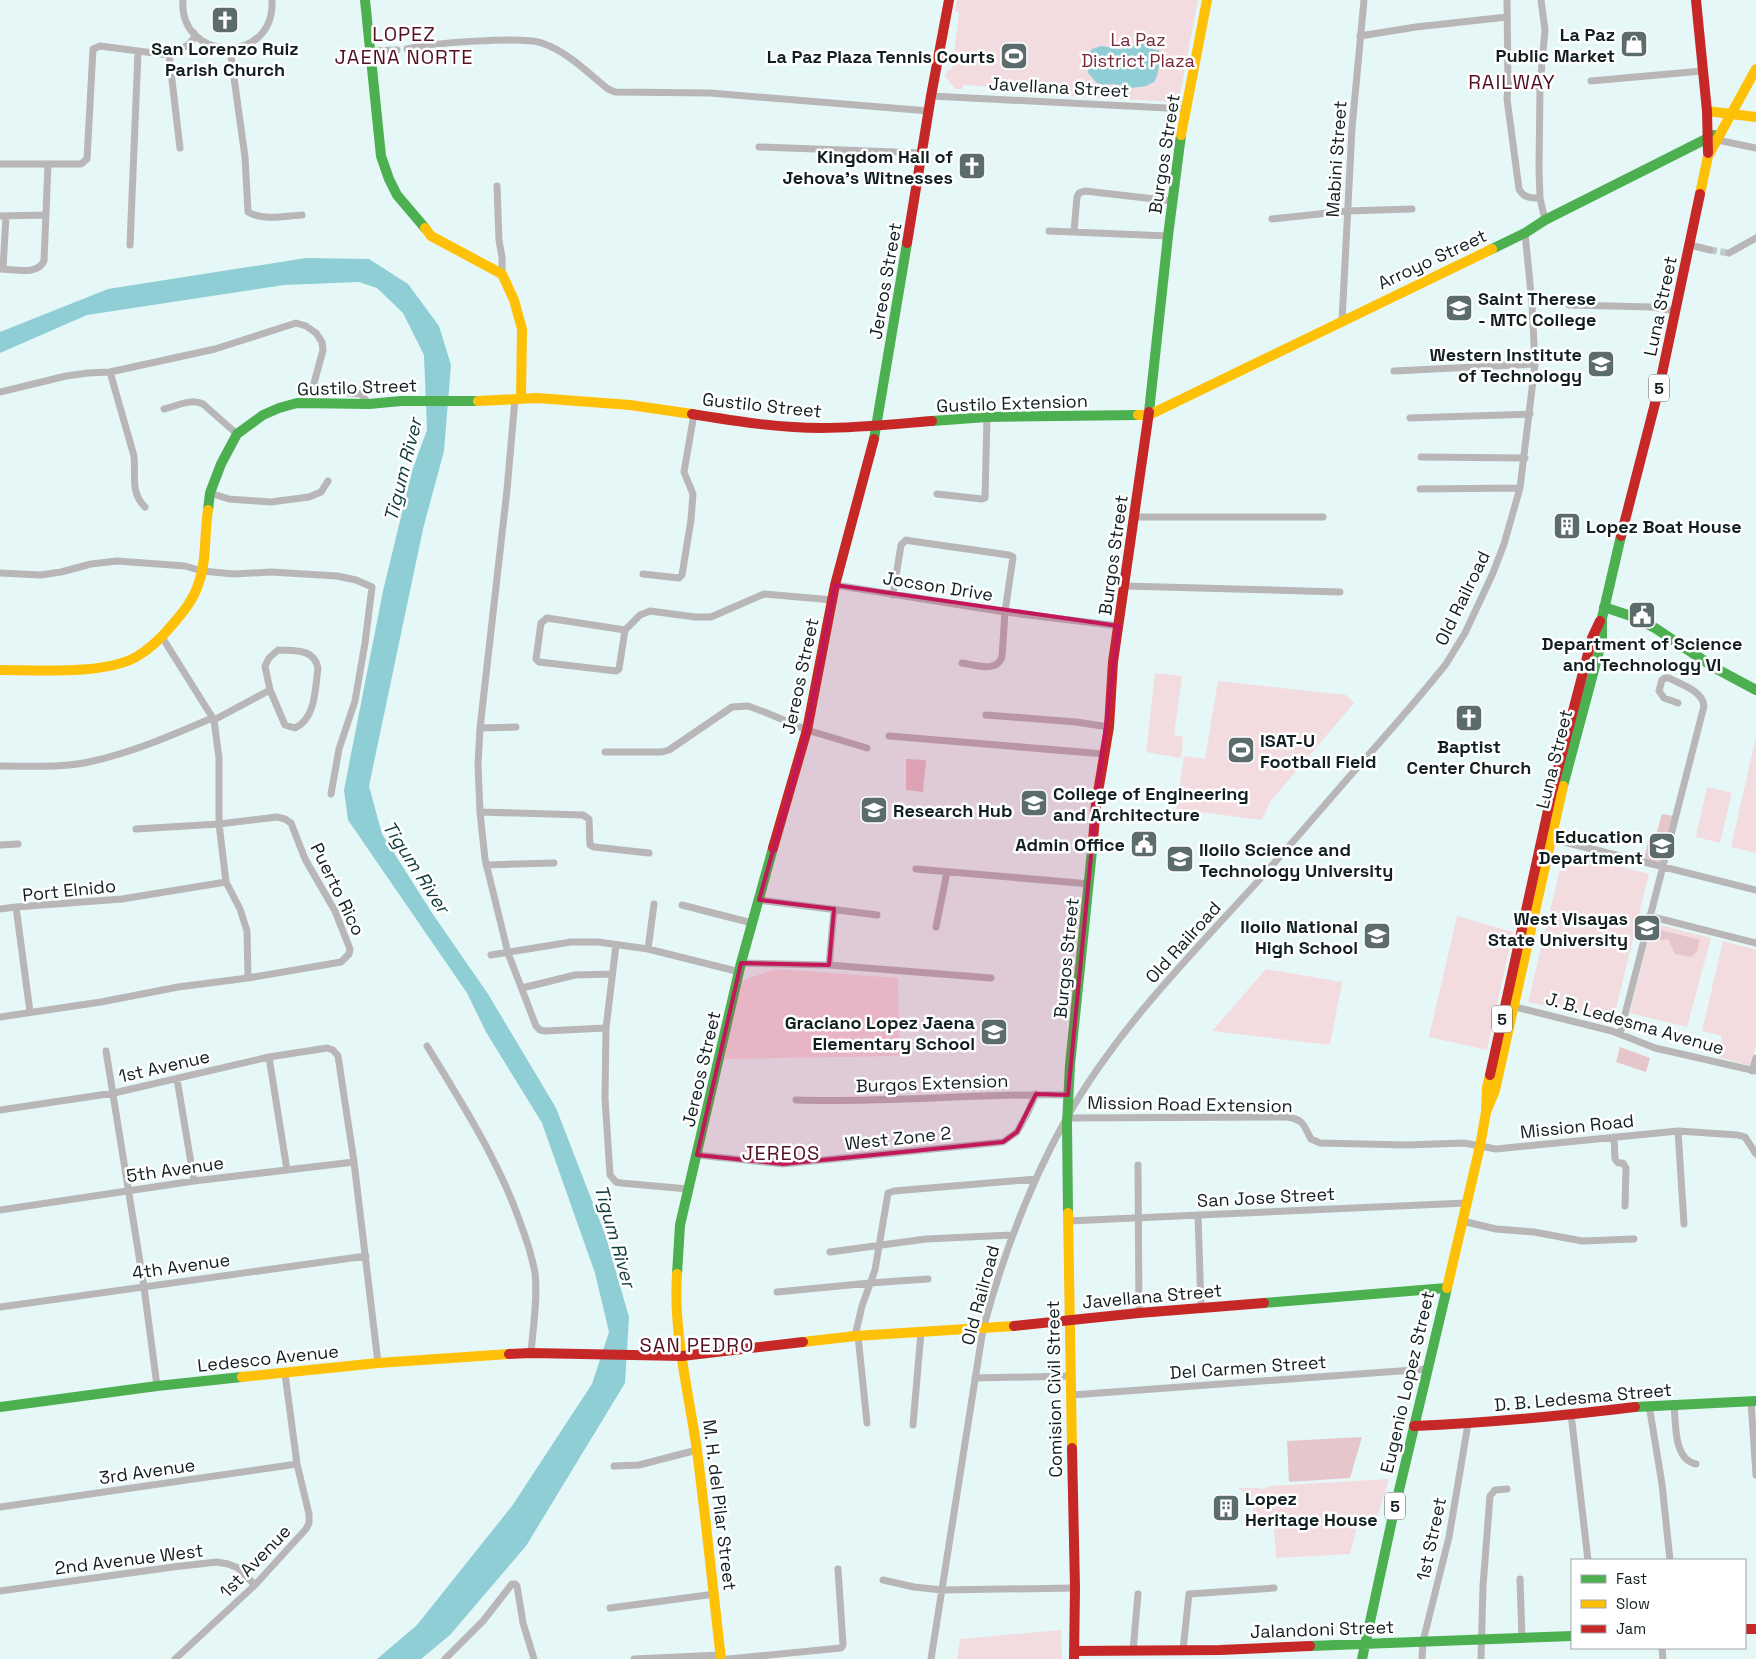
<svg xmlns="http://www.w3.org/2000/svg" width="1756" height="1659" viewBox="0 0 1756 1659" font-family="'Space Grotesk',sans-serif">
<style>
.green{fill:#f2dce0}
.forest{fill:#e4c6cb}
.water{fill:#8eced4}
.lines{fill:none;stroke-linecap:round;stroke-linejoin:round}
.street-tunnel{stroke:#bccccd;stroke-width:7;stroke-dasharray:7 3.5;stroke-linecap:butt}
.street{stroke:#b8b6b7;stroke-width:7}
.fast{stroke:#4caf50;stroke-width:10}
.slow{stroke:#ffc107;stroke-width:10}
.jam{stroke:#c62828;stroke-width:10}
.marked{fill:#c2185b;fill-opacity:0.2;stroke:#c2185b;stroke-width:4;stroke-linejoin:round}
.labels{text-anchor:middle;dominant-baseline:central;stroke-width:5;stroke-linejoin:round;paint-order:stroke}
.shield{fill:#fff;stroke:#596263;stroke-width:1}
.shield-label{font-size:16px;font-weight:bold;fill:#121f20}
.poi-label{font-size:18px;font-weight:bold;fill:#121f20;stroke:#fff;text-anchor:end}
.park-label{font-size:18px;fill:#772738;stroke:#fff}
.street-label{font-size:18px;fill:#121f20;stroke:#fff}
.water-label{font-size:19px;font-style:italic;fill:#123b3e;stroke:#fff}
.quarter-label{font-size:20px;letter-spacing:1px;fill:#540f21;stroke:#fff}
</style>
<rect width="100%" height="100%" fill="#e6f7f8"/>
<!-- green -->
<path class="green" d="M957,0H1198L1180,95L1173,102L1070,96L1068,92L964,85L961,89H955L945,76L947,71L952,69L959,14L955,11Z
M1155,673L1182,676L1174,735L1183,737L1181,758L1146,752Z
M1218,681L1346,695L1354,703L1270,802L1262,820L1176,809L1184,756L1205,759Z
M1756,737V853L1731,847Z
M1707,787L1732,793L1720,843L1696,837Z
M1564,852L1649,874L1613,1021L1528,1002Z
M1457,916L1513,932L1487,1050L1429,1037Z
M1652,923L1711,938L1687,1027L1630,1013Z
M1723,941L1756,950V1046L1750,1066L1718,1057L1722,1036L1702,1031Z
M775,969L898,978L899,1056L722,1059L736,983Z
M1266,969L1342,982L1330,1045L1212,1031Z
M1389,1479L1376,1521L1265,1525C1251,1517 1250,1503 1258,1491L1253,1496L1252,1502L1249,1497L1238,1488H1261L1260,1490L1270,1486Z
M1358,1523L1350,1554L1276,1558L1274,1527Z
M1061,1630L1062,1659H957L960,1639Z"/>
<!-- forest -->
<path class="forest" d="M906,759L926,760L923,792L906,790Z
M1662,814L1673,816L1662,864L1644,859L1650,834L1656,835Z
M1653,928L1700,940L1697,951L1691,957L1675,954L1668,939L1662,940L1652,938Z
M1620,1047L1650,1058L1646,1072L1616,1062Z
M1362,1437L1350,1478L1289,1482L1287,1441Z"/>
<!-- water -->
<path class="water" d="M1144,43L1153,49L1159,50V66L1157,76L1154,82L1146,86L1131,88L1113,84L1104,85L1097,83L1088,73L1089,53L1092,49L1101,46L1121,49Z
M306,258L369,259L408,284L439,326L451,365L444,451L423,529L369,786L382,834L432,913L488,994L556,1108L606,1237L629,1317L625,1383L526,1546L450,1635L421,1659H377L417,1625L512,1506L592,1384L609,1332L595,1273L542,1123L486,1032L467,993L348,820L344,790L383,591L412,471L427,430L424,355L403,313L377,288L359,282L284,285L87,315L0,353V332L108,289Z"/>
<g class="lines">
<!-- street-tunnel -->
<path class="street-tunnel" d="M1710,250L1729,253"/>
<!-- street -->
<path class="street" d="M183,0C178,61 275,67 272,0
M1507,0L1508,85L1507,99L1519,189C1524,198 1530,198 1540,198
M1541,0L1545,30L1540,86L1539,169L1540,198L1545,220
M1360,36L1416,27L1507,17
M230,49L245,157L248,212C263,221 285,216 302,215
M407,49C429,43 522,36 542,43C568,52 588,73 608,89L615,92L710,93L929,111
M369,51L397,50
M169,55L180,148
M1591,81L1702,71
M1508,85L1540,86
M931,96L1186,109
M1717,140L1756,148
M759,147L922,153
M0,164H81L87,159L93,49L100,46L169,55L188,45L194,38V33
M497,186L499,240L502,257V274
M0,216L45,215
M1272,219L1347,211L1412,209
M1049,231L1168,236
M1074,231L1077,197L1079,193L1085,191L1172,201
M130,245L138,52
M1690,245L1710,250
M1729,253L1756,238
M0,269C14,269 37,276 44,261L48,164
M3,269L6,216
M1569,305L1652,307L1676,311
M1342,321L1352,128L1364,0
M1394,371L1535,364
M110,372L134,456C136,476 130,492 145,507
M0,392L66,376L88,373L110,372L215,349L296,323L306,326L316,333L322,342L323,350L314,383L317,390L361,394L369,404
M515,399L507,490L480,728L478,765L480,812L485,859L508,953L536,1026L540,1030L545,1031L606,1028
M164,409C177,406 191,398 203,404L237,434
M1410,418L1530,414
M1421,457L1525,458
M1420,489L1520,488
M210,493L229,499L271,502L309,497L321,492L328,481
M937,494L982,499L985,498L987,417
M1135,517H1323
M0,573L41,575L61,572L91,564L117,561L185,566L202,571L234,574L271,572L337,576L356,580L372,587L365,643L355,701L339,749L331,794
M643,574L679,578L682,575L691,520L693,494L684,472L694,414
M835,585L1005,612L1002,657C996,673 976,665 962,663
M1125,586L1340,592
M893,595L901,545L906,540L911,541L1009,555L1013,557L1005,612L1119,626
M625,630L547,618L541,623L536,659L539,662L616,671L619,669L625,630L640,615L650,611L695,617H711L764,594L833,600
M162,637L214,720L219,758V824L226,882L240,909L247,931L248,978
M986,715L1076,722L1109,727
M214,720L270,690L265,666L269,658L278,650C295,651 314,648 318,668C315,689 316,718 295,728L285,725L270,690
M480,728L516,727
M889,736L1104,754
M605,752H662L669,750L732,707L748,706L767,713L807,730L867,748
M0,766C29,766 60,768 89,762C131,753 173,735 212,718
M480,812L583,815L589,819L590,845L594,847L649,853
M1548,838L1756,890
M0,845L18,844
M486,865L554,863
M916,869L1090,884
M759,900L877,915
M682,905L752,923
M0,909L16,907
M1649,916L1756,943
M936,927L947,872
M616,945L606,1028L605,1098L610,1175L616,1182L621,1183L688,1189
M648,949L654,904
M491,955L571,942H598L648,949L740,972
M741,963L829,965L991,978
M829,965L834,909
M522,988L575,975L612,974
M1511,1006L1612,1031L1655,1048L1756,1071
M30,1012L16,907L122,899L226,882
M0,1017L101,1002L178,987L248,978L341,962L349,954L350,949L335,911L305,859L291,823L285,819L277,817L219,824L136,829
M1620,1034L1704,706C1703,691 1680,684 1669,678H1665L1662,680L1659,691L1664,698L1678,703
M427,1046C461,1102 498,1159 520,1222C526,1238 532,1256 535,1273C538,1299 533,1327 531,1353
M106,1051L144,1287L157,1386
M269,1057L287,1170
M1752,1071L1756,1058
M177,1079L194,1181
M796,1100C887,1103 977,1093 1068,1095
M0,1110L114,1093L269,1057L327,1048L333,1050L338,1056L354,1162L378,1363
M1067,1118L1287,1117C1305,1120 1303,1125 1311,1139L1320,1143L1406,1145L1464,1143L1496,1149L1678,1131L1738,1135L1745,1137L1756,1154
M1678,1131L1684,1224
M1614,1137L1615,1159L1618,1163H1623L1626,1168L1625,1206
M697,1155L783,1164L1003,1142L1017,1132L1027,1114L1036,1094
M1138,1165L1139,1313
M0,1210L194,1181L354,1162
M1198,1215L1201,1308
M1068,1221L1466,1203
M1462,1221L1496,1229L1534,1232L1582,1241L1634,1239
M830,1252L926,1239L1012,1235
M777,1292L870,1283L928,1279
M0,1307L366,1256
M855,1336L862,1306L875,1270L888,1193L894,1191L1036,1179
M858,1336L867,1423
M975,1378L1070,1376
M1072,1395L1427,1369
M1751,1402L1756,1475
M1674,1404C1676,1422 1673,1460 1696,1464
M1649,1405L1662,1484L1670,1560
M1571,1414L1588,1560
M913,1425L921,1332
M614,1466L639,1465L697,1450
M0,1507L297,1464
M1520,1579L1522,1639
M883,1580L914,1587L942,1590L1075,1588
M0,1591L173,1567L217,1562L228,1564L238,1568L255,1585
M610,1608L715,1594
M1662,1648L1663,1659
M1183,1650L1189,1594L1274,1588
M1133,1651L1138,1594
M175,1659L255,1585L306,1529L309,1523V1514L297,1464L285,1374
M445,1659L483,1621L512,1584H515L517,1586L523,1623L534,1659
M634,1659L721,1655
M728,1659L841,1648L843,1645L838,1569
M931,1659L983,1329C1003,1255 1029,1185 1066,1119C1114,1034 1183,963 1249,891C1283,854 1316,815 1349,777C1382,740 1415,703 1446,664L1465,633L1493,573L1504,544L1520,488L1535,364L1532,304L1525,233
M1422,1659L1423,1641L1449,1537L1468,1424
M1481,1659L1483,1586L1490,1496L1495,1490L1507,1489"/>
<!-- fast -->
<path class="fast" d="M365,0L381,156L389,179L397,195L425,228
M1492,249L1525,233L1545,220L1714,135
M1149,412L1168,236L1181,135
M932,421L987,417L1138,415
M874,439L907,243
M208,510L210,493L221,464L237,434L263,415L279,408L297,403L369,404L401,401H478
M1604,607L1631,616L1655,628L1715,668L1756,690
M1563,786L1602,640V618L1621,536
M1068,1213L1067,1123L1070,1065L1093,841
M677,1274L680,1225L741,963L773,848
M1264,1303L1446,1288
M0,1407L157,1386L242,1377
M1635,1407L1756,1401
M1310,1646L1572,1636
M1362,1659L1392,1520L1447,1288"/>
<!-- slow -->
<path class="slow" d="M1707,111L1756,117
M1181,135L1207,0
M1700,194L1708,156L1756,69
M425,228L431,236L502,274L514,300L522,329L521,398
M478,401L537,398L630,405L692,414
M1138,415H1149L1492,249
M0,670C37,670 104,675 136,657C150,649 163,636 173,624C184,611 194,599 199,582C207,560 204,534 208,510
M1486,1112L1495,1090L1563,786
M1068,1213L1072,1448
M677,1274C673,1333 689,1393 697,1451C706,1520 713,1590 721,1659
M1447,1288L1480,1146L1486,1112L1487,1087L1490,1075
M803,1342L855,1336L1014,1326
M242,1377L378,1363L509,1354"/>
<!-- jam -->
<path class="jam" d="M1696,0L1707,111L1708,153
M907,243L931,96L949,0
M692,414C735,421 778,428 821,428C858,428 895,424 932,421
M1621,536L1659,388L1700,194
M1093,841L1096,804L1109,727L1113,662L1149,412
M773,848L807,730L835,585L874,439
M1490,1075L1552,792L1592,638L1600,621
M1014,1326L1139,1313L1264,1303
M509,1354L531,1353L682,1356L803,1342
M1414,1426C1488,1423 1561,1416 1635,1407
M1072,1448L1075,1588L1074,1659
M1745,1629H1756
M1074,1651L1220,1650L1310,1646"/>
</g>
<!-- marked area -->
<path class="marked" d="M835,585L1119,626L1096,804L1068,1095L1036,1094L1017,1132L1003,1142L783,1164L697,1155L741,963L829,965L834,909L759,900L807,730Z"/>
<!-- icons -->
<defs>
<g id="church-square" transform="scale(1.4375)"><rect x="-9" y="-9" width="18" height="18" rx="4" fill="#5c6b6c" stroke="#fff"/><path d="M-1.2-6h2.4v3.5h3.3v2.4h-3.3V6h-2.4V-.1h-3.3v-2.4h3.3Z" fill="#fff"/></g>
<g id="shop-square" transform="scale(1.4375)"><rect x="-9" y="-9" width="18" height="18" rx="4" fill="#5c6b6c" stroke="#fff"/><path d="M-5-2.5h2.3a2.7 3.5 0 0 1 5.4 0H5L5.5 6h-11ZM-1.5-2.5h3a1.5 2.3 0 0 0-3 0Z" fill="#fff"/></g>
<g id="stadium-square" transform="scale(1.4375)"><rect x="-9" y="-9" width="18" height="18" rx="4" fill="#5c6b6c" stroke="#fff"/><path d="M0-5a6.5 5 0 1 0 0 10a6.5 5 0 1 0 0-10ZM-3.5-1.8h7v3.6h-7Z" fill="#fff"/></g>
<g id="university-square" transform="scale(1.4375)"><rect x="-9" y="-9" width="18" height="18" rx="4" fill="#5c6b6c" stroke="#fff"/><path d="M0-5L7-2L0 1L-7-2ZM-4 1L0 2.5L4 1V4Q0 6-4 4Z" fill="#fff"/></g>
<g id="building-square" transform="scale(1.4375)"><rect x="-9" y="-9" width="18" height="18" rx="4" fill="#5c6b6c" stroke="#fff"/><path d="M-4-6H4V6H1V3H-1V6H-4ZM-2.5-4.3h1.7v1.8h-1.7ZM.8-4.3h1.7v1.8H.8ZM-2.5-1h1.7V.8h-1.7ZM.8-1h1.7V.8H.8Z" fill="#fff"/></g>
<g id="civic-square" transform="scale(1.4375)"><rect x="-9" y="-9" width="18" height="18" rx="4" fill="#5c6b6c" stroke="#fff"/><path d="M-.6-6.5H3V-4.5H.6V-3L4-1V1h2V6H-6V1h2V-1L-.6-3ZM-1.2 2.5V6h2.4V2.5Z" fill="#fff"/></g>
<g id="school-square" transform="scale(1.4375)"><rect x="-9" y="-9" width="18" height="18" rx="4" fill="#5c6b6c" stroke="#fff"/><path d="M0-5L7-2L0 1L-7-2ZM-4 1L0 2.5L4 1V4Q0 6-4 4Z" fill="#fff"/></g>
</defs>
<g fill-rule="evenodd">
<use href="#church-square" x="225" y="20"/>
<use href="#shop-square" x="1634" y="44"/>
<use href="#stadium-square" x="1014" y="56"/>
<use href="#church-square" x="972" y="166"/>
<use href="#university-square" x="1459" y="308"/>
<use href="#university-square" x="1601" y="364"/>
<use href="#building-square" x="1567" y="526"/>
<use href="#civic-square" x="1642" y="615"/>
<use href="#church-square" x="1469" y="718"/>
<use href="#stadium-square" x="1241" y="750"/>
<use href="#university-square" x="1034" y="803"/>
<use href="#university-square" x="874" y="810"/>
<use href="#civic-square" x="1144" y="844"/>
<use href="#university-square" x="1662" y="846"/>
<use href="#university-square" x="1180" y="859"/>
<use href="#university-square" x="1647" y="928"/>
<use href="#school-square" x="1377" y="936"/>
<use href="#school-square" x="994" y="1032"/>
<use href="#building-square" x="1226" y="1508"/>
</g>
<g class="labels">
<!-- shield labels -->
<g class="shield">
<rect x="1649" y="374.5" width="20" height="27" rx="4"/>
<rect x="1492" y="1005.5" width="20" height="27" rx="4"/>
<rect x="1385" y="1492.5" width="20" height="27" rx="4"/>
</g>
<g class="shield-label">
<text x="1659" y="388">5</text>
<text x="1502" y="1019">5</text>
<text x="1395" y="1506">5</text>
</g>
<!-- poi labels -->
<g class="poi-label">
<text x="1615" y="34">La Paz<tspan x="1615" dy="21">Public Market</tspan></text>
<text x="225" y="48" text-anchor="middle">San Lorenzo Ruiz<tspan x="225" dy="21">Parish Church</tspan></text>
<text x="995" y="56">La Paz Plaza Tennis Courts</text>
<text x="953" y="156">Kingdom Hall of<tspan x="953" dy="21">Jehova's Witnesses</tspan></text>
<text x="1478" y="298" text-anchor="start">Saint Therese<tspan x="1478" dy="21">- MTC College</tspan></text>
<text x="1582" y="354">Western Institute<tspan x="1582" dy="21">of Technology</tspan></text>
<text x="1586" y="526" text-anchor="start">Lopez Boat House</text>
<text x="1642" y="643" text-anchor="middle">Department of Science<tspan x="1642" dy="21">and Technology VI</tspan></text>
<text x="1260" y="740" text-anchor="start">ISAT-U<tspan x="1260" dy="21">Football Field</tspan></text>
<text x="1469" y="746" text-anchor="middle">Baptist<tspan x="1469" dy="21">Center Church</tspan></text>
<text x="1053" y="793" text-anchor="start">College of Engineering<tspan x="1053" dy="21">and Architecture</tspan></text>
<text x="893" y="810" text-anchor="start">Research Hub</text>
<text x="1643" y="836">Education<tspan x="1643" dy="21">Department</tspan></text>
<text x="1125" y="844">Admin Office</text>
<text x="1199" y="849" text-anchor="start">Iloilo Science and<tspan x="1199" dy="21">Technology University</tspan></text>
<text x="1628" y="918">West Visayas<tspan x="1628" dy="21">State University</tspan></text>
<text x="1358" y="926">Iloilo National<tspan x="1358" dy="21">High School</tspan></text>
<text x="975" y="1022">Graciano Lopez Jaena<tspan x="975" dy="21">Elementary School</tspan></text>
<text x="1245" y="1498" text-anchor="start">Lopez<tspan x="1245" dy="21">Heritage House</tspan></text>
</g>
<!-- park labels -->
<g class="park-label">
<text x="1138" y="39">La Paz<tspan x="1138" dy="21">District Plaza</tspan></text>
</g>
<!-- street labels -->
<g class="street-label">
<text transform="translate(1059 87) rotate(3)">Javellana Street</text>
<text transform="translate(1164 154) rotate(-81)">Burgos Street</text>
<text transform="translate(1336 159) rotate(-86)">Mabini Street</text>
<text transform="translate(1432 259) rotate(-25)">Arroyo Street</text>
<text transform="translate(885 281) rotate(-80)">Jereos Street</text>
<text transform="translate(1660 306) rotate(-78)">Luna Street</text>
<text transform="translate(357 387) rotate(-2)">Gustilo Street</text>
<text transform="translate(1012 403) rotate(-2)">Gustilo Extension</text>
<text transform="translate(762 405) rotate(6)">Gustilo Street</text>
<text transform="translate(1113 555) rotate(-82)">Burgos Street</text>
<text transform="translate(938 586) rotate(9)">Jocson Drive</text>
<text transform="translate(1462 598) rotate(-64)">Old Railroad</text>
<text transform="translate(800 676) rotate(-78)">Jereos Street</text>
<text transform="translate(1554 759) rotate(-76)">Luna Street</text>
<text transform="translate(338 889) rotate(64)">Puerto Rico</text>
<text transform="translate(69 890) rotate(-6)">Port Elnido</text>
<text transform="translate(1183 942) rotate(-48)">Old Railroad</text>
<text transform="translate(1066 958) rotate(-84)">Burgos Street</text>
<text transform="translate(1635 1023) rotate(16)">J. B. Ledesma Avenue</text>
<text transform="translate(164 1066) rotate(-13)">1st Avenue</text>
<text transform="translate(701 1069) rotate(-77)">Jereos Street</text>
<text transform="translate(932 1083) rotate(-2)">Burgos Extension</text>
<text transform="translate(1190 1104) rotate(1)">Mission Road Extension</text>
<text transform="translate(1577 1126) rotate(-6)">Mission Road</text>
<text transform="translate(898 1138) rotate(-6)">West Zone 2</text>
<text transform="translate(175 1169) rotate(-8)">5th Avenue</text>
<text transform="translate(1266 1197) rotate(-3)">San Jose Street</text>
<text transform="translate(181 1266) rotate(-8)">4th Avenue</text>
<text transform="translate(980 1295) rotate(-75)">Old Railroad</text>
<text transform="translate(1152 1296) rotate(-5)">Javellana Street</text>
<text transform="translate(268 1358) rotate(-6)">Ledesco Avenue</text>
<text transform="translate(1248 1367) rotate(-4)">Del Carmen Street</text>
<text transform="translate(1407 1382) rotate(-77)">Eugenio Lopez Street</text>
<text transform="translate(1054 1389) rotate(-91)">Comision Civil Street</text>
<text transform="translate(1583 1397) rotate(-5)">D. B. Ledesma Street</text>
<text transform="translate(147 1471) rotate(-8)">3rd Avenue</text>
<text transform="translate(720 1505) rotate(83)">M. H. del Pilar Street</text>
<text transform="translate(1431 1539) rotate(-78)">1st Street</text>
<text transform="translate(129 1559) rotate(-7)">2nd Avenue West</text>
<text transform="translate(255 1561) rotate(-46)">1st Avenue</text>
<text transform="translate(1322 1629) rotate(-2)">Jalandoni Street</text>
</g>
<!-- water labels -->
<g class="water-label">
<text transform="translate(403 470) rotate(-76)">Tigum River</text>
<text transform="translate(416 867) rotate(57)">Tigum River</text>
<text transform="translate(615 1236) rotate(74)">Tigum River</text>
</g>
<!-- quarter labels -->
<g class="quarter-label">
<text x="404" y="34">LOPEZ<tspan x="404" dy="23">JAENA NORTE</tspan></text>
<text x="1512" y="82">RAILWAY</text>
<text x="781" y="1153">JEREOS</text>
<text x="697" y="1345">SAN PEDRO</text>
</g>
</g>
<!-- legend -->
<rect x="1571" y="1559" width="175" height="90" fill="#ffffff" stroke="#a0a5a6"/>
<rect x="1581" y="1575" width="25" height="8" fill="#4caf50" stroke="#a0a5a6"/>
<text x="1616" y="1584" font-size="15" fill="#121f20">Fast</text>
<rect x="1581" y="1600" width="25" height="8" fill="#ffc107" stroke="#a0a5a6"/>
<text x="1616" y="1609" font-size="15" fill="#121f20">Slow</text>
<rect x="1581" y="1625" width="25" height="8" fill="#c62828" stroke="#a0a5a6"/>
<text x="1616" y="1634" font-size="15" fill="#121f20">Jam</text>
</svg>
